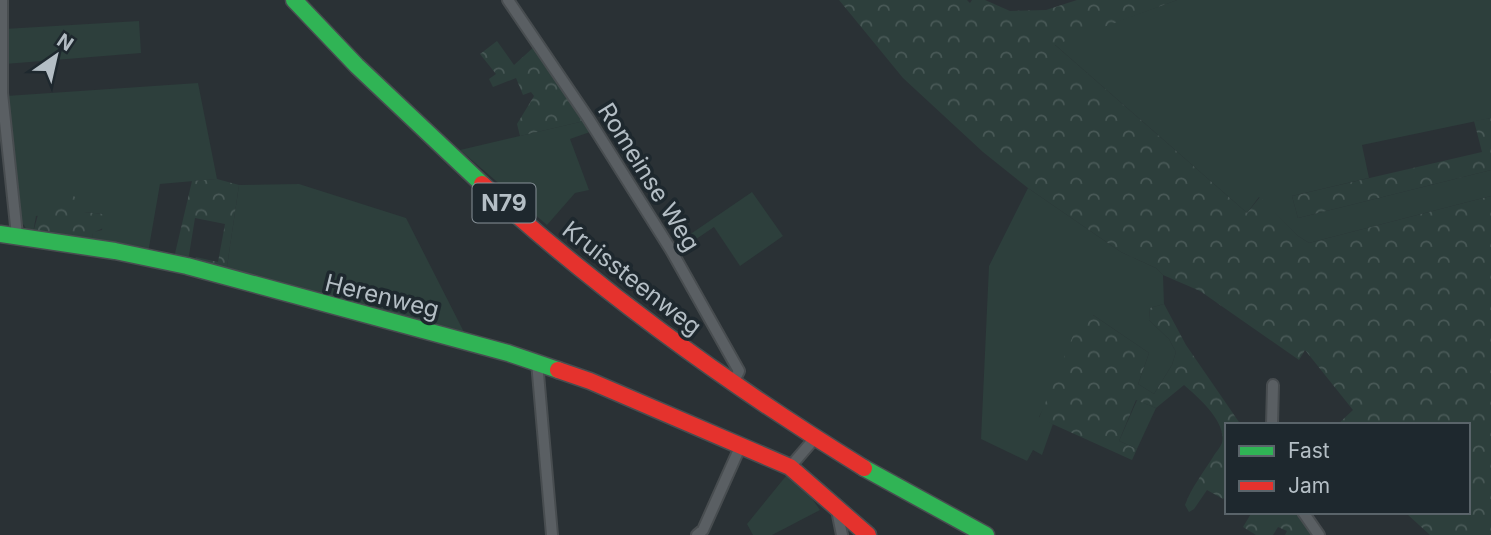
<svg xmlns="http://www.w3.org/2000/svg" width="1491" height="535" viewBox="0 0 1491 535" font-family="Inter,sans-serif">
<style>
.green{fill:#2d3f3c}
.forest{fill:url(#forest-crowns)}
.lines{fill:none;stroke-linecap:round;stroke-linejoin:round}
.street-casing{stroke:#484d50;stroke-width:14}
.fast-casing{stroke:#484d50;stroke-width:19}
.jam-casing{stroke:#484d50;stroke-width:19}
.street{stroke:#5a5f63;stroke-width:10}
.fast{stroke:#30b455;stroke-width:16}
.jam{stroke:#e5322d;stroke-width:16}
.labels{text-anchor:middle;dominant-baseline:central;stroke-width:7;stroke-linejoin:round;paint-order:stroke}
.shield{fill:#1e282e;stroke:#879198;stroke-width:2}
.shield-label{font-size:23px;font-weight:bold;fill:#b4bec5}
.street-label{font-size:24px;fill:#b4bec5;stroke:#1e282e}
</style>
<defs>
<pattern id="forest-crowns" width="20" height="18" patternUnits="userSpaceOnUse" patternTransform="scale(1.75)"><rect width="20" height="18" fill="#2d3f3c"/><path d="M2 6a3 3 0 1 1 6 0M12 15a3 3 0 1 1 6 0" fill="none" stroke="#495957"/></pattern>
</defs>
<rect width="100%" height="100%" fill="#2a3135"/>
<!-- green -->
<path class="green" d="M1177,0H1491V118L1362,145L1369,178L1292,196L1298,218L1491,170V196L1309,243L1298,236L1259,197L1247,213L1054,44Z
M139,21L141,53L5,64L4,29Z
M198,83L217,179L160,184L148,253L91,242L93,232L102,230L103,214L84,212L36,216L33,233L27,230L21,221L6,96Z
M584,121L590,132L570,139L589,190L575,193L547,225L460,150Z
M299,184L406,218L467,338L226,273L239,185Z
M1028,188L1121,252L1156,268L1163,275L1164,304L1150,308L1149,320L1169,339L1176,352L1172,365L1154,394L1138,384L1149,353L1093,315L1039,417L1053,424L1042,455L1033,450L1027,461L981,439L989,266Z
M752,192L783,236L740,266L714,227L677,252L673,246Z
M1137,400L1156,408L1137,449L1119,441Z
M786,476L811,497L820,510L772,535H753L747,524Z"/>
<!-- forest -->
<path class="forest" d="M839,0H967L970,3L972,0H985L1010,11L1046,10L1077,0H1177L1055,45L1247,213L1260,197L1298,236L1309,243L1491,196V535H1430L1407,514L1468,512V425H1337L1353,410L1305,350L1299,360L1200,291L1163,275L1156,268L1121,252L1028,188L983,152L903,78Z
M497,41L514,65L535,46L584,121L520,136L517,124L534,96L531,92L523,95L516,78L493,87L489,79L496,74L480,54Z
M1491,118V170L1298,218L1292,196L1482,152L1474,121Z
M217,179L239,185L226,273L193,264L196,257L218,262L225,224L195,218L188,261L174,258L192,181Z
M61,192C75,192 78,200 84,212L103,214L108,220L107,226L93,233L91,242L33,233L39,211Z
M1164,304L1186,345L1241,425H1227V494L1223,499L1207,490L1194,509L1189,512L1185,505C1191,488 1203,473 1213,457C1215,453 1220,448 1222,443C1227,422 1198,397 1184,385L1156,408L1136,400L1119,441L1137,449L1132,460L1039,418L1084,309L1149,353L1138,384L1154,394L1172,365L1176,352L1169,339L1149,320L1150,308Z
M1252,512H1298L1314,535H1285L1287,531L1278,527L1273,535H1256L1243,527Z"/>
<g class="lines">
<!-- street casing -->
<g class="street-casing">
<path id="street" d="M2,0V93L17,235
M508,0L588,118L671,250L739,371L733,383
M537,362L552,535
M1272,425L1273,385
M790,467L815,438
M836,505L842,535
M1303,512L1319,535
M697,535L703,530L741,445"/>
</g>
<!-- fast casing -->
<g class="fast-casing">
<path id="fast" d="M294,0L357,66L482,184
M0,234L115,251L187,266L508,353L558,370
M864,468L986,535"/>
</g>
<!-- jam casing -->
<g class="jam-casing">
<path id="jam" d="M482,184C599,291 729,385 864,468
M558,370L590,381L790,467L868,535"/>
</g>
<!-- street -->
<use href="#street" class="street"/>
<!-- fast -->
<use href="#fast" class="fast"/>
<!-- jam -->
<use href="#jam" class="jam"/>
</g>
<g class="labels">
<!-- shield labels -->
<rect class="shield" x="472.5" y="183.5" width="63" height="39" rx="5"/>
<g class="shield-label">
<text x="504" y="203">N79</text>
</g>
<!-- street labels -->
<g class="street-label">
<text transform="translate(649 177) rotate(58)">Romeinse Weg</text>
<text transform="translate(632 278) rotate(38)">Kruissteenweg</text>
<text transform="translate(382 296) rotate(14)">Herenweg</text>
</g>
</g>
<!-- legend -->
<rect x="1225" y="423" width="245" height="91" fill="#1e282e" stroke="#5a646a" stroke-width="2"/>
<rect x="1239" y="446" width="35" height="10" fill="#30b455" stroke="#5a646a" stroke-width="2"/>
<text x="1288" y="458" font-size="21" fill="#b4bec5">Fast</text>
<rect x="1239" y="481" width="35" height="10" fill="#e5322d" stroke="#5a646a" stroke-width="2"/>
<text x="1288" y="493" font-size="21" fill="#b4bec5">Jam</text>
<!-- north arrow -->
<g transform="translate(56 56) rotate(34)" stroke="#1e282e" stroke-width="5" paint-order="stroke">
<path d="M0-5L12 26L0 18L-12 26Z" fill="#b4bec5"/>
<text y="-10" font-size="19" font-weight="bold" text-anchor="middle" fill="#b4bec5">N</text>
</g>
</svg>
